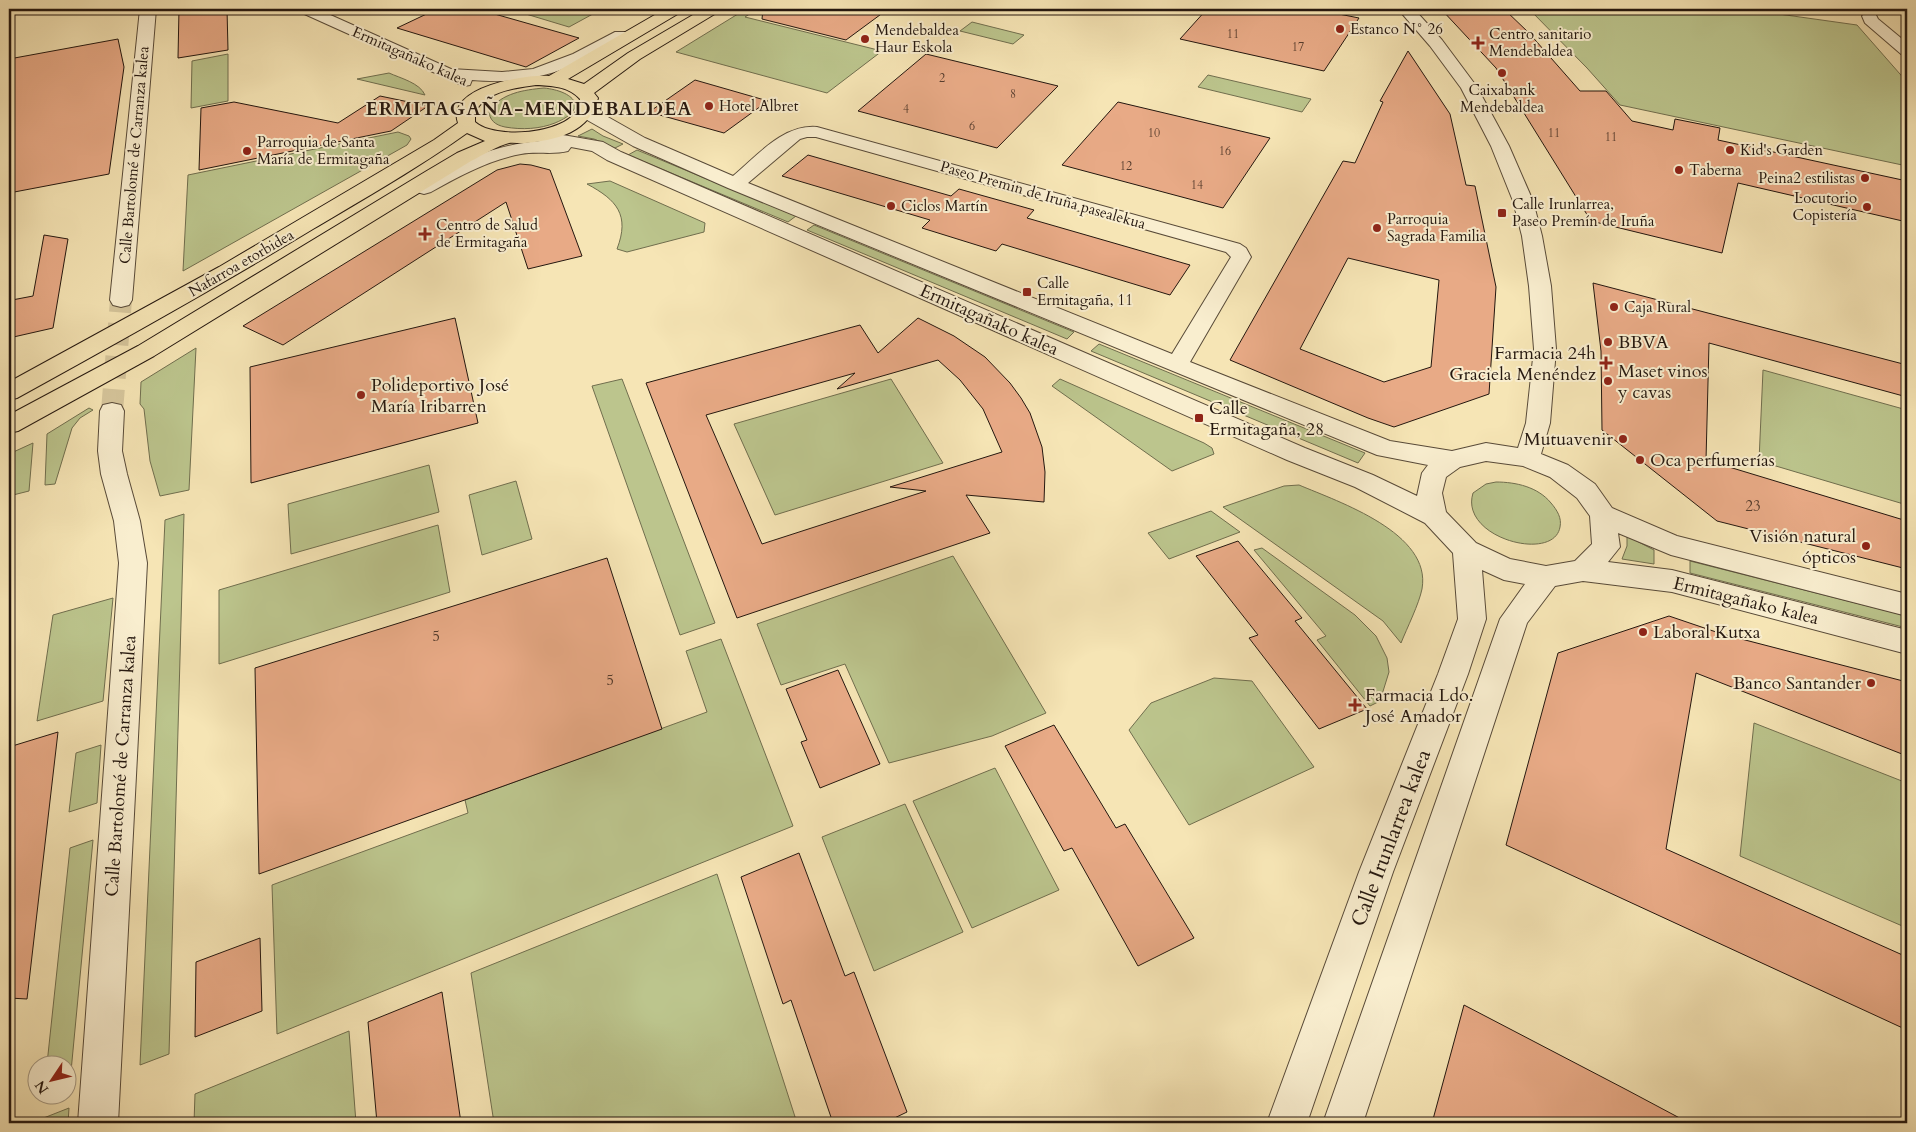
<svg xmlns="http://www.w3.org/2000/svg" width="1916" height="1132" viewBox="0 0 1916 1132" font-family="Cardo,serif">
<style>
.green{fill:#bcc58d;stroke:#706e4e}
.building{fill:#e8aa86;stroke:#24170f;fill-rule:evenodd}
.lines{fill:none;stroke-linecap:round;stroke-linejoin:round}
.minor-tunnel{stroke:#d6c69c;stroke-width:22;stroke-dasharray:22 11;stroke-linecap:butt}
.minor-casing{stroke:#584a38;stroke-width:2}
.major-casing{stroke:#24170f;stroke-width:2}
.minor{fill:#f9eecf;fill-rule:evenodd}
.major{fill:#f6e5b5;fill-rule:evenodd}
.poi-dot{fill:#8f2418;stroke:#f9eecf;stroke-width:2}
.labels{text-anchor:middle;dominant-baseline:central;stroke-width:4;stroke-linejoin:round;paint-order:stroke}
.far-number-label{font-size:12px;fill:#553c2d}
.far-poi-label{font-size:15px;fill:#24170f;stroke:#f9eecf;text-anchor:start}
.far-street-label{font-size:15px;fill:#24170f;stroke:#f9eecf}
.number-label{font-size:15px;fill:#553c2d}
.street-label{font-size:18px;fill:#24170f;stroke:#f9eecf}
.poi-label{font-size:18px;fill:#24170f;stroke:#f9eecf;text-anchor:start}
.far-district-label{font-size:19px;font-weight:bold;letter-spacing:1px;fill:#24170f;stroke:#f9eecf}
.near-street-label{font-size:21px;fill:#24170f;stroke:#f9eecf}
</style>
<rect width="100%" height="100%" fill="#f6e5b5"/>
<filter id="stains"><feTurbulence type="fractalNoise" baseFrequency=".004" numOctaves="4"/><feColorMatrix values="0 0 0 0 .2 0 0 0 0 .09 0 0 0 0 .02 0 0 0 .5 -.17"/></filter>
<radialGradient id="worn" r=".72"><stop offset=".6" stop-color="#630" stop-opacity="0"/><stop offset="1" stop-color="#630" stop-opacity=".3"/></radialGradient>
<!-- green -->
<path class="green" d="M521,9H602L569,27L516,11Z
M746,9H757L745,17L882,51L827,93L676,52Z
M1529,9H1743L1857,25L1907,82V166L1620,105L1587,68Z
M972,22L1024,35L1013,44L960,31Z
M228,54V101L191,108L192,61Z
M389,73C400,78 420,83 425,95L357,79Z
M1208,75L1311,99L1302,112L1198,87Z
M544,88C573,91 591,108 555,123C540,129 522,130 505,127C495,125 489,120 489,110C503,93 523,90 544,88Z
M592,129L603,136L623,144L615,148L594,139L578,136Z
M398,132L409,136L411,139L407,145L183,271L188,175Z
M637,150L796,216L788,222L628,155Z
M610,181L705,223L704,232L627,252L617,249C630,215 617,200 587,184Z
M814,225L1074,332L1067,339L807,230Z
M1099,344L1365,453L1358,463L1091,351Z
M196,348L189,490L160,496L150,461L144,409L140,404L141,382Z
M1763,370L1907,410V505L1759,461Z
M622,379L715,623L680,635L592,386Z
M891,379L943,463L775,515L734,424Z
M1060,379L1204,443L1212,448L1214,454L1172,471L1052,386Z
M89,408L93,410L80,418L72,428L55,484L45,485L47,434Z
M33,443L29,491L9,496V454Z
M429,465L439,512L291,554L288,504Z
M516,481L532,539L482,555L469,495Z
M1496,482C1516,482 1538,487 1551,503C1557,510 1562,518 1560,527C1554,563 1459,538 1473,493L1486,484Z
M1299,485C1339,502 1432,533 1422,589C1419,604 1407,628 1401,643L1383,621L1223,507L1284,486Z
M1211,511L1240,532L1169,559L1148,533Z
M184,514L169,1054L140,1065L165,520Z
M438,525L450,592L219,664V590Z
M1627,536L1654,550V564L1622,559L1627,546Z
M1262,548L1355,615L1376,636L1387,658L1389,672L1380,701L1370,706L1317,640L1326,636L1254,550Z
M953,556L1046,713L992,736L889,763L845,664L781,685L757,624Z
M1690,561L1907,616V628L1690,573Z
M113,598L103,701L37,721L53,615Z
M721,639L793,826L277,1034L272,885L468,813L465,800L707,712L686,651Z
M1214,678L1252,681L1314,767L1189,825L1129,730L1151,703Z
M1754,723L1907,783V928L1740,856Z
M101,745L97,803L69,812L76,753Z
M995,768L1059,890L972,928L913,801Z
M905,804L963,932L874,971L822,837Z
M93,840L70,1082L68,1083V1064H47L70,848Z
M717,874L797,1123H494L471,973Z
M349,1031L356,1123H194L195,1094Z
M69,1108L68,1123H36V1121Z"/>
<!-- building -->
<path class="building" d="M179,9H227L228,50L178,58Z
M437,9H477L579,38L526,67L397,28Z
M763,9H888L846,40L762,19Z
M1207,9H1314L1359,18L1324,71L1180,39Z
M1441,9H1504L1529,33L1580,91H1606L1632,121L1673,130L1675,119L1720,128L1718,140L1907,181V222L1738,183L1722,253L1591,221L1496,68Z
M118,39L124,67L109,174L9,193V59Z
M1408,51L1450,114L1466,185L1475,186L1496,287L1489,394L1394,427L1368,418L1230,360L1343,161L1355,163L1383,102L1380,101ZM1348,258L1439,280L1431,367L1384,382L1300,349Z
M926,54L1058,86L997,148L858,111Z
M695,80L768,101L724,133L649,112Z
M380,96L428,106L391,131L199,170L201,108L234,102L338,123Z
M1118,102L1270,138L1223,208L1062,165Z
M808,155L951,196L959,189L1034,210L1027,218L1190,265L1170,295L1002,244L996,251L922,228L930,220L782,176Z
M520,164L531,165L550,170L582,256L528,269L506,202L283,345L243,326L497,170Z
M44,235L68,239L53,328L9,338V305H11L12,300L33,296Z
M1593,283L1907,365V397L1709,343L1706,460L1907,521V569L1717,521L1602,430L1601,351Z
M455,318L478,423L251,483L250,367Z
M918,318L954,336L985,357L1010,383L1021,398L1030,413L1042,447L1045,472L1044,502L966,495L990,533L737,618L646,383L860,325L878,353ZM938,360L960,380L983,409L1002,452L890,487L926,491L762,544L706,415L855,373L837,389Z
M1238,541L1302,618L1295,621L1367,709L1319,729L1249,638L1258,635L1196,556Z
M607,558L662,729L259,874L255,668Z
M1669,616L1722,634L1907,682V756L1696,673L1666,849L1907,957V1030L1506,845L1558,653Z
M838,670L880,764L820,788L801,742L807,740L786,689Z
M1054,725L1116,828L1125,824L1194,938L1138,966L1072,848L1064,851L1005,746Z
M58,732L27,999L9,998V747Z
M799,853L845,976L854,972L907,1112L884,1123H833L791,1000L783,1004L741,877Z
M260,938L262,1011L195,1037L196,962Z
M442,992L461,1123H377L368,1022Z
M1464,1005L1627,1090L1689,1123H1432Z"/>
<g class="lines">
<!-- minor-tunnel -->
<path class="minor-tunnel" d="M112,411L121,300"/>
<!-- minor casing -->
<g class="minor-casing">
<path id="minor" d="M140,9H156L132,300L129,305L121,307L113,305L110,300Z
M297,9H317L451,69L502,72L533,69L573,54L615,32H627L629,35L627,38C572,68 536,86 472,80L470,85L464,86L300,12Z
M1398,9H1414L1442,40L1477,87L1509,146L1533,201L1542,236L1551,286L1556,349L1550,423L1541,454L1568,465L1595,484L1612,508L1677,536L1907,594V616L1671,555L1618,533L1620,547L1608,562L1672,570L1907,630V654L1672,592L1583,581L1555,586L1527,623L1363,1123H1323L1500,619L1525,584L1504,580L1482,570L1486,619L1468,674L1393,872L1307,1123H1267L1359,872L1438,674L1458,619L1453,553L1425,523L1355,487L1287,460L607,160L592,151L571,147L568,151C553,155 537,151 521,154C489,160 459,176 431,192L424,194L417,192L414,188C419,181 429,177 437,173C470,156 503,144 540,141L534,140L531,136L534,132L540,131L603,142L621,152L1305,448L1373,475L1417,496L1422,473L1428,465L1377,455L728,188L633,146L580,116L577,112L580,108L586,107L592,108L645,138L733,176C757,156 783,124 817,127L1240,244L1246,248L1251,257L1190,362L1390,441L1452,451L1486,443L1518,448L1526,423L1534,349L1529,286L1522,236L1513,201L1491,146L1461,88L1430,46ZM807,137H816L1226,252L1231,257L1172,354L748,183L800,139ZM1486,461L1523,466L1550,477L1577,498L1590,516L1592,544L1575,561L1546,566L1510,559L1476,543L1446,512L1442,493L1446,477L1460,467Z
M1870,11L1875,13L1878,19L1907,43V56L1901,54L1865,23L1862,16L1865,13Z
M112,403L121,405L124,411L122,451L127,474L140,521L147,563L118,1123H78L119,563L114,521L101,474L98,451L100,411L103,405Z"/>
</g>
<!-- major casing -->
<g class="major-casing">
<path id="major" d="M665,9H684L681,12L568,79L584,84L628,53L703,9H721L718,12L640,59L594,93L598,98C590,133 556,140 525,143C520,144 514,142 509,143C497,146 483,155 471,161L154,356L18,431L9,433V415L138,346L425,172L457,153L485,141L467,133C418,168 365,198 313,229C216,288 117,343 17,398L9,400V382L219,267L434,140L458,123C445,87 527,74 549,76ZM536,85C552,86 568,86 580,99C579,102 579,107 577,110C564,134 495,140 475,122V112C486,91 515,88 536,85Z"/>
</g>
<!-- minor -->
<use href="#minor" class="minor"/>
<!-- major -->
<use href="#major" class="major"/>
</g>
<!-- markers -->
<g class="poi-dot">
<circle cx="1340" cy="29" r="5"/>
<circle cx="865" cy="39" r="5"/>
<path d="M1475.5 35.5h5v5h5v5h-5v5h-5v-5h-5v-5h5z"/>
<circle cx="1502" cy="73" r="5"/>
<circle cx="709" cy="106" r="5"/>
<circle cx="1730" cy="150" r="5"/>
<circle cx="247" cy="151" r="5"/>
<circle cx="1679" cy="170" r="5"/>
<circle cx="1865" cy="178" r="5"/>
<circle cx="891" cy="206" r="5"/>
<circle cx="1867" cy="207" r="5"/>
<rect x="1497" y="208" width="10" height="10" rx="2.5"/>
<circle cx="1377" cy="228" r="5"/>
<path d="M422.5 226.5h5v5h5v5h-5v5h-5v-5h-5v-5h5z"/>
<rect x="1022" y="287" width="10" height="10" rx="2.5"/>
<circle cx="1614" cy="307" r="5"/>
<circle cx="1608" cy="342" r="5"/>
<path d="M1603.5 355.5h5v5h5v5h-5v5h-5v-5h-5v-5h5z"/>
<circle cx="1608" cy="381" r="5"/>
<circle cx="361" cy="395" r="5"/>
<rect x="1194" y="413" width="10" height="10" rx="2.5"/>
<circle cx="1623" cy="439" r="5"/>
<circle cx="1640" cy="460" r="5"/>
<circle cx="1866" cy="546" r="5"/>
<circle cx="1643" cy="632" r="5"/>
<circle cx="1871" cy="683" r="5"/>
<path d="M1352.5 697.5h5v5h5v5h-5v5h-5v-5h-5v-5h5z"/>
</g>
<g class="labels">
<!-- far-number labels -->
<g class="far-number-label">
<text x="1233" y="34">11</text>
<text x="1298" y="47">17</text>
<text x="942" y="78">2</text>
<text x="1013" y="94">8</text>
<text x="906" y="109">4</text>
<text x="972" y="126">6</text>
<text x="1154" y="133">10</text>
<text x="1554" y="133">11</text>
<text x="1611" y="137">11</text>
<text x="1225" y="151">16</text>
<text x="1126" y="166">12</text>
<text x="1197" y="185">14</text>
</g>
<!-- far-poi labels -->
<g class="far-poi-label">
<text x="1350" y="29">Estanco N° 26</text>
<text x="875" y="30">Mendebaldea<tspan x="875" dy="17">Haur Eskola</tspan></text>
<text x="1489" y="34">Centro sanitario<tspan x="1489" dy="17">Mendebaldea</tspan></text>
<text x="1502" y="90" text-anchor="middle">Caixabank<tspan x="1502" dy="17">Mendebaldea</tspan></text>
<text x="719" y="106">Hotel Albret</text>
<text x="257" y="142">Parroquia de Santa<tspan x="257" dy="17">María de Ermitagaña</tspan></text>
<text x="1740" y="150">Kid's Garden</text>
<text x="1689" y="170">Taberna</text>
<text x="1855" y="178" text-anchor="end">Peina2 estilistas</text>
<text x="1857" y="198" text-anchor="end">Locutorio<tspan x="1857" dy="17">Copistería</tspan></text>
<text x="1512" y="204">Calle Irunlarrea,<tspan x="1512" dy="17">Paseo Premín de Iruña</tspan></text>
<text x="901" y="206">Ciclos Martín</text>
<text x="1387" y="219">Parroquia<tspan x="1387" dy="17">Sagrada Familia</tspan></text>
<text x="436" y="225">Centro de Salud<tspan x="436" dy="17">de Ermitagaña</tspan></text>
<text x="1037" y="283">Calle<tspan x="1037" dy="17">Ermitagaña, 11</tspan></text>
<text x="1624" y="307">Caja Rural</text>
</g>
<!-- far-street labels -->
<g class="far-street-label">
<text transform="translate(410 56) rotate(24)">Ermitagañako kalea</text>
<text transform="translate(134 155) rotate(-85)">Calle Bartolomé de Carranza kalea</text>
<text transform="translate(1043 195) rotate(16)">Paseo Premin de Iruña pasealekua</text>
<text transform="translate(241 263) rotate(-30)">Nafarroa etorbidea</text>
</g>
<!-- number labels -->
<g class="number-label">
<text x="1753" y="506">23</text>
<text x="436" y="636">5</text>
<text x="610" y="680">5</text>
</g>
<!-- street labels -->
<g class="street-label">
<text transform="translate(989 320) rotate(24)">Ermitagañako kalea</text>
<text transform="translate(1746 601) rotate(14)">Ermitagañako kalea</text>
<text transform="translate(121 766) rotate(-86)">Calle Bartolomé de Carranza kalea</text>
</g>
<!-- poi labels -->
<g class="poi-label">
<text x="1618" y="342">BBVA</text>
<text x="1596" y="353" text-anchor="end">Farmacia 24h<tspan x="1596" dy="21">Graciela Menéndez</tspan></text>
<text x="1618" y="371">Maset vinos<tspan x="1618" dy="21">y cavas</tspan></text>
<text x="371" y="385">Polideportivo José<tspan x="371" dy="21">María Iribarren</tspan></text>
<text x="1209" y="408">Calle<tspan x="1209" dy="21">Ermitagaña, 28</tspan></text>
<text x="1613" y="439" text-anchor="end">Mutuavenir</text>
<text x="1650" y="460">Oca perfumerías</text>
<text x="1856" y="536" text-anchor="end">Visión natural<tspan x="1856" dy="21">ópticos</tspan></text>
<text x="1653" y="632">Laboral Kutxa</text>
<text x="1861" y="683" text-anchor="end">Banco Santander</text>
<text x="1365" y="695">Farmacia Ldo.<tspan x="1365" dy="21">José Amador</tspan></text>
</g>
<!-- far-district labels -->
<g class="far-district-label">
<text x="529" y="109">ERMITAGAÑA-MENDEBALDEA</text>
</g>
<!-- near-street labels -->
<g class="near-street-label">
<text transform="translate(1391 838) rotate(-69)">Calle Irunlarrea kalea</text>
</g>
</g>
<!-- margin -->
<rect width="1916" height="1132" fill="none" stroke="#f6e5b5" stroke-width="30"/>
<rect x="10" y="10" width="1896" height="1112" fill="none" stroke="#24170f" stroke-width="2.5"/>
<rect x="15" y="15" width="1886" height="1102" fill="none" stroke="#24170f"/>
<!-- north arrow -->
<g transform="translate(52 1080) rotate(235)"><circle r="24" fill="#f9eecf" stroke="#a49882"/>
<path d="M0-4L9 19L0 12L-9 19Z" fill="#8f2418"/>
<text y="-8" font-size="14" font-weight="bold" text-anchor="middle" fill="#24170f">N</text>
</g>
<rect width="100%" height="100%" filter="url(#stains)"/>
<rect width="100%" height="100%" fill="url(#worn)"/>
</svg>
